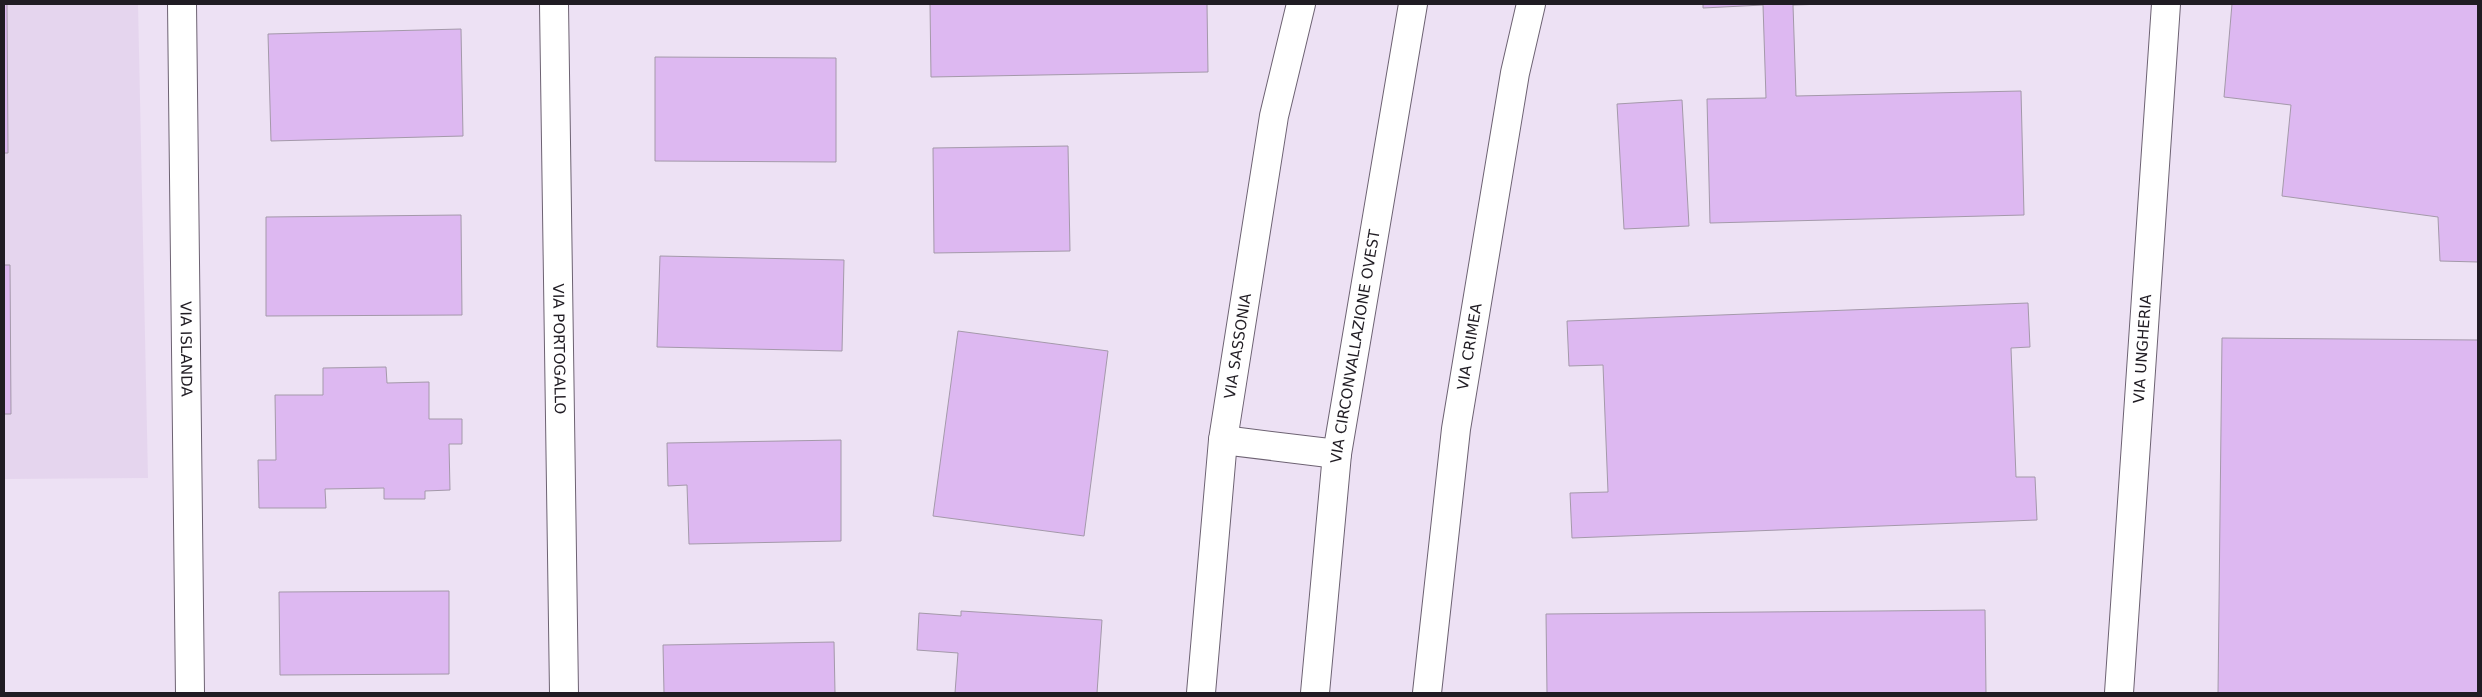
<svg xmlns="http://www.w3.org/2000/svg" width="2482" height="697" viewBox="0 0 2482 697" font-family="'DejaVu Sans',sans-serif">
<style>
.built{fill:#e5d5ee}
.building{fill:#ddb8f1;stroke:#a499aa}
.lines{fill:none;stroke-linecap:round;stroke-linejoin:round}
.minor-casing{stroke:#6d6272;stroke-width:30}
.major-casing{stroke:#6d6272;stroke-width:30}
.minor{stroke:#fff;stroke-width:28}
.major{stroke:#fff;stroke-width:28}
.labels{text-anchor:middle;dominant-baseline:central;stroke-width:5;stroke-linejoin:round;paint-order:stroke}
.street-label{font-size:15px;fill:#201c23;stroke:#fff}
</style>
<rect width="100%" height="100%" fill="#ede1f4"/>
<!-- built -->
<path class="built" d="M4,4H138L148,478L4,479Z"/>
<!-- building -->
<path class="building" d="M4,4H7L8,153H4Z
M930,4H1207L1208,72L931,77Z
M1703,4H1826L1793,5L1796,96L2021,91L2024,215L1710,223L1707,99L1766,98L1763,5L1703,8Z
M2232,4H2478V262L2440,261L2438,217L2282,196L2291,105L2224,97Z
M461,29L463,136L271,141L268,34Z
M655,57L836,58V162L655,161Z
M1682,100L1689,226L1624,229L1617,104Z
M1068,146L1070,251L934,253L933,148Z
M461,215L462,315L266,316V217Z
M660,256L844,260L842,351L657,347Z
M4,265H10L11,414H4Z
M2028,303L2030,347L2011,348L2016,477H2035L2037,520L1572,538L1570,493L1608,492L1603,365L1569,366L1567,321Z
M958,331L1108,351L1084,536L933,516Z
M2222,338L2478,340V693H2218Z
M386,367L387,383L429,382V419H462V444H449L450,490L425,491V499H384V488L325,489L326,508H259L258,460H276L275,395H323V368Z
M841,440V541L689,544L687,485L668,486L667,443Z
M449,591V674L280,675L279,592Z
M1985,610L1986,693H1547L1546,614Z
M961,611L1102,620L1097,693H955L958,653L917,650L919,613L961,616Z
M834,642L835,693H664L663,645Z"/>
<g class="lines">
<!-- minor casing -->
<g class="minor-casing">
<g id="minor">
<path id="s1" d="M182,4L190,693"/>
<path id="s2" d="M554,4L564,693"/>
<path d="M1223,440L1337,454"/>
<path id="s3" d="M1201,693L1223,440L1274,116L1301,4"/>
<path id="s4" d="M1427,693L1456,429L1515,73L1531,4"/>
<path id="s5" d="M2119,693L2166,4"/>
</g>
</g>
<!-- major casing -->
<g class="major-casing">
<g id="major">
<path id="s6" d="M1315,693L1337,454L1413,4"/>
</g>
</g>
<!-- minor -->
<use href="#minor" class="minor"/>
<!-- major -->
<use href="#major" class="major"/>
</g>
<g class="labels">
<!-- street labels -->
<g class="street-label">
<text stroke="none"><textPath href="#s3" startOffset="349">VIA SASSONIA</textPath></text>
<text stroke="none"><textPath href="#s6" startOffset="349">VIA CIRCONVALLAZIONE OVEST</textPath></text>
<text stroke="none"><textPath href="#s4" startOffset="349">VIA CRIMEA</textPath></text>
<text stroke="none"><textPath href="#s1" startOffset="345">VIA ISLANDA</textPath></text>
<text stroke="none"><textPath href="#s2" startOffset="345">VIA PORTOGALLO</textPath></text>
<text stroke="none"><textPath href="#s5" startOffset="345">VIA UNGHERIA</textPath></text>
</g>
</g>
<!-- border -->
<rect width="2482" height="697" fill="none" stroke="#201c23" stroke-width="10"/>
</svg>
